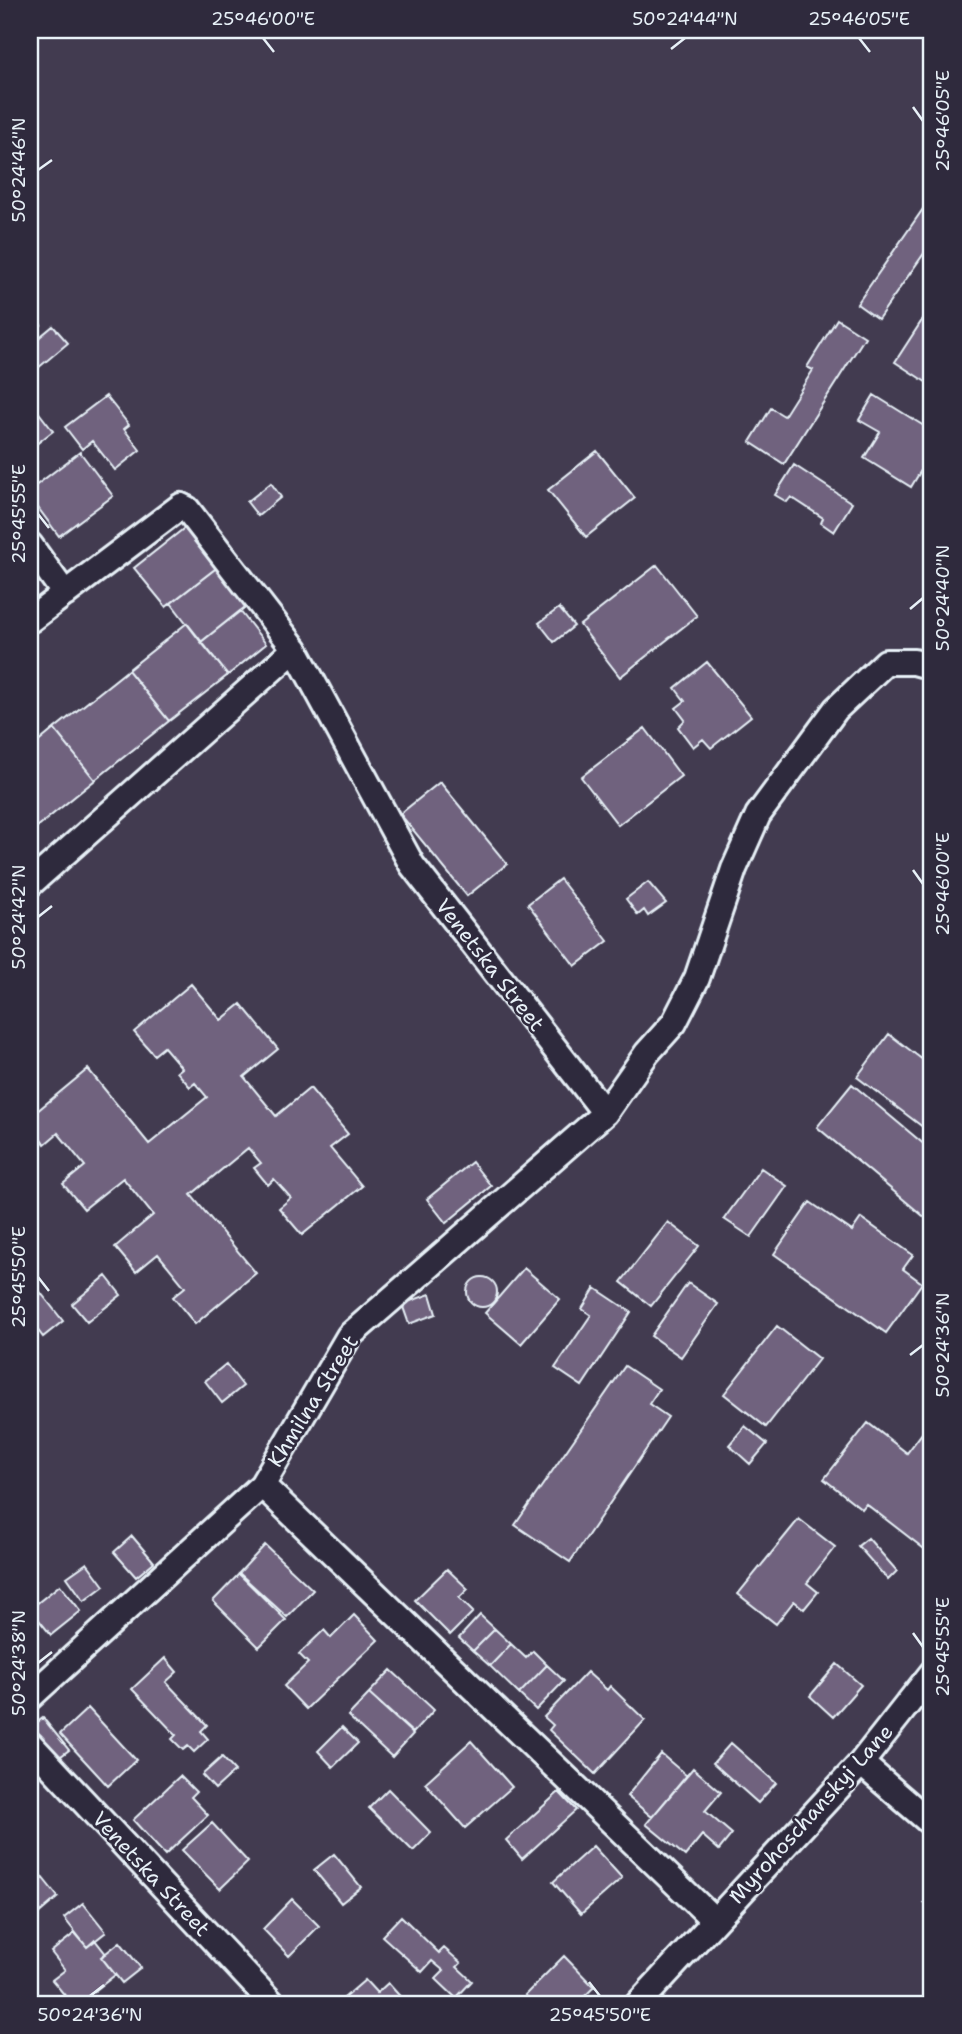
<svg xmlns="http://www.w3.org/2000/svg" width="962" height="2034" viewBox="0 0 962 2034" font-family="'Shantell Sans',sans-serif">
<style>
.building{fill:#6f627e;stroke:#e8f1f8;stroke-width:2}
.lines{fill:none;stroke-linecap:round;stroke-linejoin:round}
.street-casing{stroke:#e8f1f8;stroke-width:30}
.street{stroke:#2f2a3d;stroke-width:24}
.ticks{fill:none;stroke:#e8f1f8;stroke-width:2.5}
.labels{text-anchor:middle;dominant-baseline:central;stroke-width:5;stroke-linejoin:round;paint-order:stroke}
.street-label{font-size:21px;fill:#e8f1f8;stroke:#2f2a3d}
.neatline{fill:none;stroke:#e8f1f8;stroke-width:2.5}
.ticks-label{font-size:18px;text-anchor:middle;fill:#e8f1f8}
</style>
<rect width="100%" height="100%" fill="#423b50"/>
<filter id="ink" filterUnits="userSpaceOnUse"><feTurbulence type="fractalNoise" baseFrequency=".0143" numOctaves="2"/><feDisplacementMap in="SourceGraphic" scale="14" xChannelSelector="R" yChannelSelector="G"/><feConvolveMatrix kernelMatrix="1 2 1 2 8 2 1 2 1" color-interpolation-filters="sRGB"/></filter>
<g filter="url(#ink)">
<!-- building -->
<path class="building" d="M932,196V242L878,319L857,304Z
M932,305V386L895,362Z
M34,316L41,325L30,333V319Z
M837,319L865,337L784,464L750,442L771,408L784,416L813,370L807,367Z
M53,326L68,343L31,374L30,345Z
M874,395L932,431V452L911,487L864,458L880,432L859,420Z
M106,396L129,425L124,429L140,450L115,470L92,441L82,449L65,427Z
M30,401L53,431L30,449Z
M597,451L635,498L586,537L548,490Z
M80,452L113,496L59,536L30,497V490Z
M794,465L852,503L834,532L821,523L823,518L791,497L787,502L775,495Z
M271,483L281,497L258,516L247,502Z
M192,522L219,566L166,607L134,568Z
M657,565L697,616L620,677L580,625Z
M219,566L249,604L201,642L171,603Z
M559,608L574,626L554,642L539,623Z
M240,611L266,644L228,675L201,642Z
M187,623L228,675L169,721L128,670Z
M707,662L751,716L711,748L703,739L693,747L678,727L685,720L676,708L685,701L675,688Z
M128,670L169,721L95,780L54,729Z
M645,728L681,776L618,825L581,777Z
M54,729L95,780L37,827L30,817V749Z
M440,782L507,864L467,896L400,814Z
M560,879L608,941L575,966L528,904Z
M648,882L666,903L648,916L644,910L638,915L626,899Z
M191,984L221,1020L241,1004L278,1049L244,1077L276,1116L310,1088L348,1134L330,1148L362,1186L302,1235L279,1208L291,1198L274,1179L268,1185L254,1168L261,1163L248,1148L191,1195L256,1273L195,1324L173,1297L185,1287L158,1254L136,1272L115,1247L153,1215L123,1178L84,1209L63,1184L85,1166L58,1133L45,1144L30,1125V1117L88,1069L149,1144L207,1097L195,1083L190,1087L177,1072L182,1068L164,1047L154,1055L134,1032Z
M889,1034L932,1067V1134L857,1077Z
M852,1084L932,1151V1215L928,1220L817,1127Z
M472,1162L491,1186L446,1223L427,1199Z
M761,1168L787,1186L751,1237L724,1219Z
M810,1202L852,1231L861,1218L913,1255L903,1269L922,1283L886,1333L774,1254Z
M668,1222L699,1246L651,1306L621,1282Z
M524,1268L560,1299L521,1344L485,1313Z
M106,1276L121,1295L87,1322L72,1304Z
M467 1292a15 15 0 1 1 30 0a15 15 0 1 1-30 0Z
M30,1279L63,1321L43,1337L30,1320Z
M688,1283L718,1304L681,1357L651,1336Z
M595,1288L631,1312L582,1386L555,1368L591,1315L582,1309Z
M430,1294L436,1314L409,1324L402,1304Z
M777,1326L819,1359L766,1427L724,1394Z
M226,1364L243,1386L222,1403L205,1381Z
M625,1366L659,1389L649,1404L668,1417L570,1562L515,1525Z
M932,1420V1555L866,1504L862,1509L824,1479L868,1423L907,1453Z
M745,1426L767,1444L750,1464L729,1445Z
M799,1519L835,1547L807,1583L818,1592L804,1609L794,1601L776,1624L738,1594Z
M132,1536L154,1562L136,1577L114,1552Z
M868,1538L897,1571L888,1580L858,1546Z
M265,1545L313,1590L287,1617L239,1573Z
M87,1563L104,1586L84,1601L67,1577Z
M447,1569L468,1589L459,1598L473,1612L450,1635L415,1600Z
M239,1574L286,1620L259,1647L213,1601Z
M60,1585L81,1611L51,1635L30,1609Z
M354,1615L378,1640L306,1709L284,1686L308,1663L299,1654L324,1630L331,1638Z
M480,1615L495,1629L473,1651L459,1638Z
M495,1629L511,1644L490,1666L473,1651Z
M511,1644L526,1658L533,1651L547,1665L519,1694L490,1666Z
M165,1658L177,1672L166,1682L207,1725L201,1731L208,1739L194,1752L188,1746L183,1750L172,1739L176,1735L132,1689Z
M837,1664L861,1685L833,1717L810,1696Z
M547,1665L564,1681L536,1710L519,1694Z
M391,1670L434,1710L413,1733L369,1693Z
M587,1672L607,1690L610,1686L645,1720L595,1774L549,1730L553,1725L544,1717Z
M369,1694L413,1734L392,1757L348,1716Z
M88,1708L136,1760L108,1786L60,1734Z
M43,1718L69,1750L57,1759L31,1727Z
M342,1727L358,1743L333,1767L318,1751Z
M471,1741L512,1787L465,1828L425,1783Z
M731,1743L776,1783L758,1803L713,1763Z
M661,1754L687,1776L652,1817L627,1796Z
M222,1757L235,1771L215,1789L202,1775Z
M693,1768L721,1792L705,1811L732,1834L719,1850L702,1835L685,1856L646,1824Z
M180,1776L196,1792L191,1797L208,1815L165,1855L133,1820Z
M388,1789L431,1833L413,1851L369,1808Z
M559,1792L576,1810L522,1859L506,1840Z
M212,1823L248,1862L220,1889L182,1850Z
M593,1846L622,1878L581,1914L553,1882Z
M334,1854L361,1887L341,1903L314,1870Z
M30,1862L58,1897L30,1921Z
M932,1894V1910L924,1903Z
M292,1899L319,1926L289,1956L263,1929Z
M83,1903L106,1932L87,1947L64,1918Z
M401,1916L439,1953L444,1948L461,1963L457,1967L472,1981L456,1998L436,1979L444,1971L432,1961L422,1972L382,1936Z
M75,1933L87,1947L95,1940L106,1954L101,1957L115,1975L78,2004H72L52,1980L65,1970L51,1952Z
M120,1942L141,1968L122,1983L101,1957Z
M564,1956L594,1987L577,2004H534L525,1995Z
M365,1980L377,1993L388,1983L406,2003L337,2004Z"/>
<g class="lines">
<!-- street casing -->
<g class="street-casing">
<path id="street" d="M30,545L65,594
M30,620L181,506L187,509L295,649
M30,884L295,649L412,865L605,1113
M262,1485L714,1920
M30,1697L262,1485L349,1336L605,1113L647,1053L674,1023L697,978L734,869L758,815L836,709L886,662H914L932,667
M30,1744L273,2004
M861,1763L932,1824
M638,2004L861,1763L932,1673"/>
</g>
<!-- street -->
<use href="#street" class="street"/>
</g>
</g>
<!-- ticks -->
<path class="ticks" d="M263,38L274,52M859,38L870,52M671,49L685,38M913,107L923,121M38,170L52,160M38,514L49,528M910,609L923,598M913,870L923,884M38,917L52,906M38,1277L49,1291M910,1355L923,1345M913,1633L923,1647M38,1663L52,1652M589,1982L600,1996M90,1996L104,1985"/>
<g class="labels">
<!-- street labels -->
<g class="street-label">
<text transform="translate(490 965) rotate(52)">Venetska Street</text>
<text transform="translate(313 1401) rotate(-58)">Khmilna Street</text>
<text transform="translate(811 1814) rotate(-48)">Myrohoschanskyi Lane</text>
<text transform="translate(151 1874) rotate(47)">Venetska Street</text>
</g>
</g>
<!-- margin -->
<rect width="962" height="2034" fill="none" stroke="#2f2a3d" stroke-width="77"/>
<rect x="38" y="38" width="885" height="1958" class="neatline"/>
<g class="ticks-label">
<text x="263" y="25">25°46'00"E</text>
<text x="685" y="25">50°24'44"N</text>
<text x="859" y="25">25°46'05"E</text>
<text transform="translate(943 121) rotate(-90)" y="6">25°46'05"E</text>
<text transform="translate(19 170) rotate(-90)" y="6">50°24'46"N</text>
<text transform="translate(19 514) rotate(-90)" y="6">25°45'55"E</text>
<text transform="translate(943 598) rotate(-90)" y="6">50°24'40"N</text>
<text transform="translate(943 884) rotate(-90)" y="6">25°46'00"E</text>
<text transform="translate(19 917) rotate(-90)" y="6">50°24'42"N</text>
<text transform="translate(19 1277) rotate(-90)" y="6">25°45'50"E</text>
<text transform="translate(943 1345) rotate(-90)" y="6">50°24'36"N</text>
<text transform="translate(943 1647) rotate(-90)" y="6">25°45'55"E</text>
<text transform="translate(19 1663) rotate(-90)" y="6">50°24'38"N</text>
<text x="90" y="2021">50°24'36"N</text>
<text x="600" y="2021">25°45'50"E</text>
</g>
</svg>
